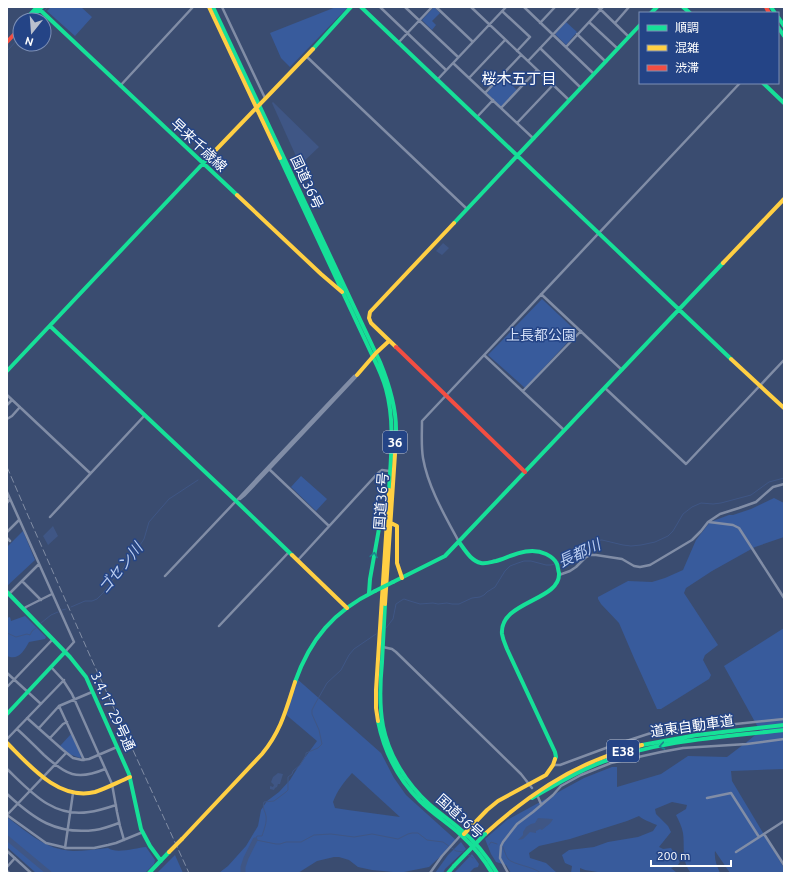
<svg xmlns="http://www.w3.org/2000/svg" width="791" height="880" viewBox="0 0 791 880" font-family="Ubuntu,'Noto Sans JP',sans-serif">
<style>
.green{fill:#385b9c;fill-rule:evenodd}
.water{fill:#3f5685}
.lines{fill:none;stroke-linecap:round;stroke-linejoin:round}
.stream{stroke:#3f5685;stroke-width:1}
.river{stroke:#3f5685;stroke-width:5}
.street{stroke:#818da6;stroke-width:2.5}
.fast{stroke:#16e098;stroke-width:4}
.slow{stroke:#ffcf43;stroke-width:4}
.jam{stroke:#f24e42;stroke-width:4}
.rail{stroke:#818da5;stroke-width:1;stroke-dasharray:7 3;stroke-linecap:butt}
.fast-bridge{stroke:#16e098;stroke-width:4}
.slow-bridge{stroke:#ffcf43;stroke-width:4}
.oneway{stroke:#1e828d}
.labels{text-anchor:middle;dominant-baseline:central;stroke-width:3;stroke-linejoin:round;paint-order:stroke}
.shield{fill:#244486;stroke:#bdc7db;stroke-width:1}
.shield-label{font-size:13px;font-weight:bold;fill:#fff}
.street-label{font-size:14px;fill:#fff;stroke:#244486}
.park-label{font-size:14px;fill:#d3dff7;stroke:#244486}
.neighbourhood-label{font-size:15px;fill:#fff;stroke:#244486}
.water-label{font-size:15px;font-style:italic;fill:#bacdf0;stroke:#244486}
</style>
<rect width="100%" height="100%" fill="#3a4c70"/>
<!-- green -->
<path class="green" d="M51,7H81L92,17L75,36L47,11Z
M336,7H348L290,67L281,58L270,33Z
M434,7L440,13L432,21L436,25L432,30L422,20Z
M566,22L577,32L566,45L555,34Z
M502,76L517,90L501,107L487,93Z
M542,299L577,332L525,388L488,355Z
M301,476L327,499L316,511L291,487Z
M774,498L784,503V537L755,547L712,571L686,588L684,593L718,645L705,655L703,660L711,675L709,679L661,709H657L634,658L619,623L601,604L598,599V597L628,581L652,582L665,578L683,570L696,540L710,522L729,515H733L751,509Z
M23,531L35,560L7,586V547Z
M25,616L46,637L45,639L29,642C24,651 18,661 7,656V618L10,617L11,621Z
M784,628V769L731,771L732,781L784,868V873H730L715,851C714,859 717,866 720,873H691C681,861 685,847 683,833C682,827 679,821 676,815L686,809L687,805L672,802L655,809L656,814L668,826L671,832L659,847L663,849L671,848L680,862L677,866L671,868L677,873H604L585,870L580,868V873H571L572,866L565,863L562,855L569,850L594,847L608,842L638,837L653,831L657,825C652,823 642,819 639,816L627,821L570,839L539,846L529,853L530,858L546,863L557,873H511L506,865L496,862L491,854L485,839L507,820L584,778L612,767H617V787L661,774L688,756L727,757L748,741L760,731L724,666Z
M296,678L381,753L394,778L406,795L457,841L429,867L404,872H393L372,870L358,867L349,860L339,857H334L317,861L298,873H219L228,866L246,846L258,826L261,810L267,801L279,792L290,780L298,767L317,741L284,713ZM352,773L400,817L348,810L335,808L333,802C337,791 344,782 352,773Z
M71,734L81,756L80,758L69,754L60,746Z
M7,817C27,832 46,850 73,851C84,851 96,849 108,848C116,854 136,848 146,847L155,860L154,864L145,873H36L7,847Z
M461,842L466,849L445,869L443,873H435L448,855Z
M472,854L479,864L478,867L474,868L469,873H454Z
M175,855L183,873H157Z"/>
<!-- water -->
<path class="water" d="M273,102L319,147L300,165L272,103Z
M443,243L449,248L442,255L436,251Z
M524,333C532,333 543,333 549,337L548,339L545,340L521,342L518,340L517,339L518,336Z
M53,526L58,536L48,545L43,536Z
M278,773L283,774L280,784H278L277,787L275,788L274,790L270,789V786L273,787L274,785L271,782L273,777Z
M538,818L553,819C550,825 546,826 542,830L540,829L536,831V833L530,832L523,839L518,840L523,835V832L525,829L526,827L531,824L535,823Z"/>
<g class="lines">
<!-- stream -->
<path class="stream" d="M44,11L48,7
M36,20L42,13
M7,51L20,37
M558,562L569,556L574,551L594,541L602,540L623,545L631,546L641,545L655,542L668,536L673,531L683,514L692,507L701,503L713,504L721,503L751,495L769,482L784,478
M71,607L85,601H92L97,599L103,593L116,576L121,571L124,567L130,555L140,545L144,539L149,522L169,499L198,480
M62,610L66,609
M41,623L51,615L58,612
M386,628L393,619L396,604L402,600L404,599L410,601L420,604L433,603L438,604L447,603L452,604H459L472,598L480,597L484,595L487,592L495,587L505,571L510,566L518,563L524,561H531L546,565H551L555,564
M7,633L16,637L27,634L30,635L32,631L36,628
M255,840L257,836H262C264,829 267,823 266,816C265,810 262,809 264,802L274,801L286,792L288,790V777L292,774L293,771L300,765L306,755V753L318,748L322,744L319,730L312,714V710L315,704L327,683L341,670L349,655L354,649L376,634
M256,840L276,844H280L286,842H301L314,835L331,834L354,837L372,834L398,839L408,834L412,833H418L427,840L443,842L456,851L464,852
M489,845L491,842L497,844
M503,847C504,850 506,856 508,859C514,865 532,866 541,873
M468,855L473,858"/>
<!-- river -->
<path class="river" d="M7,838L49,873
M243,873V867L246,858L255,840"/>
<!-- street -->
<path class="street" d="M222,7L265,98
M380,7L446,70
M405,7L458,57
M436,7L473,42
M471,7L569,100
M524,7L594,74
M598,7L629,37
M502,11L530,37L517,51
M589,22L618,49
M540,23L555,7
M615,23L629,7
M577,34L606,62
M398,43L432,7
M566,47L603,7
M540,48L581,88
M306,56L467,209
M528,61L579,7
M453,63L534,139
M469,78L505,40
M437,80L506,7
M120,86L193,7
M485,93L521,55
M501,108L537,70
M477,117L493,100
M517,123L553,85
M541,294L622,370
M484,355L564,430
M605,388L686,464L784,360
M523,391L581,331
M7,395L90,473
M7,405L12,400
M7,419L12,416L20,407
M269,469L329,526
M7,492L74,642L65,652
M240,499L245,495L356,377L357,375
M7,503L10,499
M50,517L145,415
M709,522L733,525L739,528L784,598
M7,532L19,520
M7,538L10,541
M459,542C445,516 428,487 423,458C421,446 422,433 422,421L740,83
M298,560L378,473L382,470L389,471
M559,575L570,571L576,567L585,558L590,555H596L622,559L634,566L640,567L650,565L692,540L701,531L708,522L720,514L739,508L756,502L773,487L784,484
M165,576L236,501L354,376L357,375
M22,581L41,600
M9,594L39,564
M24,609L26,607L52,594
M219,626L289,552
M383,647L392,649L396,652L521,774L532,788
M51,667L63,680L72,694L112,784L117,812L120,826L124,840
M7,673L41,704
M7,687L53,639
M59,706L84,760
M27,718L63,750L73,758L82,760L89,759L117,747
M39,728L59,706L92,692
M17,729C26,737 35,746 44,755C66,775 77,781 105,769
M50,738L63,724L67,722
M7,739L64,680
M553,765H560L614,745L651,733L784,719
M7,769C31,792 53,818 89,812C98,811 107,808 116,805
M7,794C34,819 56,835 95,830C103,829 111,826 119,823
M538,797L541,804
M707,798L731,793L759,837
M7,815L46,843L67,848H94L108,845L116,843L143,832
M7,815L66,753
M764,834L784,865
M65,848L73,793
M7,851L31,873
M736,852L784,821
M7,867L15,858
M7,871L9,873
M430,873L442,856L460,836
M508,873L500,858L501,846L503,842L517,824L533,812L553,795L561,786L581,775L611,763L661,752L683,748L747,744L784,739"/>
<!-- fast -->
<path class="fast" d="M37,7L237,195
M213,7L380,362C389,384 396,406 396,429C396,437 395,446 395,454
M361,7L731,359
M683,7L690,13
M771,7L775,13
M651,13L657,7
M778,17L784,26
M25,20L37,7
M29,20L42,7
M778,27L784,36
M313,49L351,7
M763,83L784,103
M280,158L373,357C378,367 383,378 386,389C395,422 391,456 389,490
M454,223L640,25
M50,326L236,501L292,555
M7,371L211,155
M459,542C465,550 471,561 481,563C486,564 491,562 496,561C512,556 529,546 546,554C550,556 555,559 557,564C558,567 558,570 559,573C561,601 499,601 502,634C503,640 505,644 507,649L555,752L556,757L555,759
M393,582L445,556L723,263
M7,592L70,657L86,677L129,774L141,829L150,846L161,861
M369,593L370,579L380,523L386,522
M385,604C384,624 383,643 382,662C380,683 379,705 383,726C389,756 407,784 429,804C439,813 450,820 460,829C475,841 487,856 497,873
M295,682C310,639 334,611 375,591
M7,714L65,652
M378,721C384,751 398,779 420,801C433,814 448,823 461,835C473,846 484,859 492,873
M642,745L697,735L784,725
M532,798C555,785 577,771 602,762C660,740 723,737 784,730
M149,873L169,852
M448,873L454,866"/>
<!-- slow -->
<path class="slow" d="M209,7L280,158
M211,155L313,49
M237,195L321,274L342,292
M723,263L784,199
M396,347L371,323L369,318L370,312L454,223
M731,359L784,408
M357,375L376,353L389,341
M391,523L397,526V563L402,578
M292,555L347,608
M385,604L395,454
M378,721L376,708V690L389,490
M7,743C30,766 59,801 95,792C107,788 118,782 130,777
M464,834L487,810L498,801L546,775L553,765L555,759
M485,834C519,803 556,776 599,759C613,753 628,749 642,745
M182,839L262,754C281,731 286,710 295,682"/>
<!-- jam -->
<path class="jam" d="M766,7L769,13
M7,42L20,28
M396,347L525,472"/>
<!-- rail -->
<path class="rail" d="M7,467L26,511L91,658L189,873"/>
<!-- fast-bridge -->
<path class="fast-bridge" d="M375,591L393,582
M454,866L485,834"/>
<!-- slow-bridge -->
<path class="slow-bridge" d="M169,852L182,839"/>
</g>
<!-- one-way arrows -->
<defs><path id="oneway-chevron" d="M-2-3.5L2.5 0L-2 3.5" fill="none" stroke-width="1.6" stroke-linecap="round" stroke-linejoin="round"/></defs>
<g class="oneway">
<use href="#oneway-chevron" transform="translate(374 555) rotate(-80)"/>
<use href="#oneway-chevron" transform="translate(662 746) rotate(169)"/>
</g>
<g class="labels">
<!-- shield labels -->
<g class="shield">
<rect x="383" y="431" width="24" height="22" rx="3"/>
<rect x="607" y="740" width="32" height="22" rx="3"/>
</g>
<g class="shield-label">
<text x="395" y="442">36</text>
<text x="623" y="751">E38</text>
</g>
<!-- street labels -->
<g class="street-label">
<text transform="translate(199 145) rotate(43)">早来千歳線</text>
<text transform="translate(307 182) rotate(65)">国道36号</text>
<text transform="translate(381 501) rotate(-86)">国道36号</text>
<text transform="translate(113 711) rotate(65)">3.4.17 29号通</text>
<text transform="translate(692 726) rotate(-8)">道東自動車道</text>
<text transform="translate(460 816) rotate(42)">国道36号</text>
</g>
<!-- park labels -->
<g class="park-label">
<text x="541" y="335">上長都公園</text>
</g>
<!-- neighbourhood labels -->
<g class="neighbourhood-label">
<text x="519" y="78">桜木五丁目</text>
</g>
<!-- water labels -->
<g class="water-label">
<text transform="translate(579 553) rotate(-25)">長都川</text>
<text transform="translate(120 568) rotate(-51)">ゴセン川</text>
</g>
</g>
<!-- border -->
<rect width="791" height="880" fill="none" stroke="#ffffff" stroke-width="16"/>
<!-- legend -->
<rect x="639" y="12" width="140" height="72" fill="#244486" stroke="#7c8fb6"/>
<rect x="647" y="25" width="20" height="6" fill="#16e098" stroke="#7c8fb6"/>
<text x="675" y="32" font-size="12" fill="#ffffff">順調</text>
<rect x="647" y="45" width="20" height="6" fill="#ffcf43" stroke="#7c8fb6"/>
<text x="675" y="52" font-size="12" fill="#ffffff">混雑</text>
<rect x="647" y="65" width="20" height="6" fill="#f24e42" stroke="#7c8fb6"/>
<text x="675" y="72" font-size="12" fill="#ffffff">渋滞</text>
<!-- north arrow -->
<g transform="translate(32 32) rotate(197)"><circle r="19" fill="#244486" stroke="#7c8fb6"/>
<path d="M0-3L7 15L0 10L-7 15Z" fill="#bac0cd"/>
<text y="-6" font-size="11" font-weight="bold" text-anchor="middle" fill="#ffffff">N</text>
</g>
<!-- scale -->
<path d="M651 860v6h80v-6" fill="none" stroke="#ffffff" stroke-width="2"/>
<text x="657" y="860" font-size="12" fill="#ffffff" stroke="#244486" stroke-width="3" paint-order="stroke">200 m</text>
</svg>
